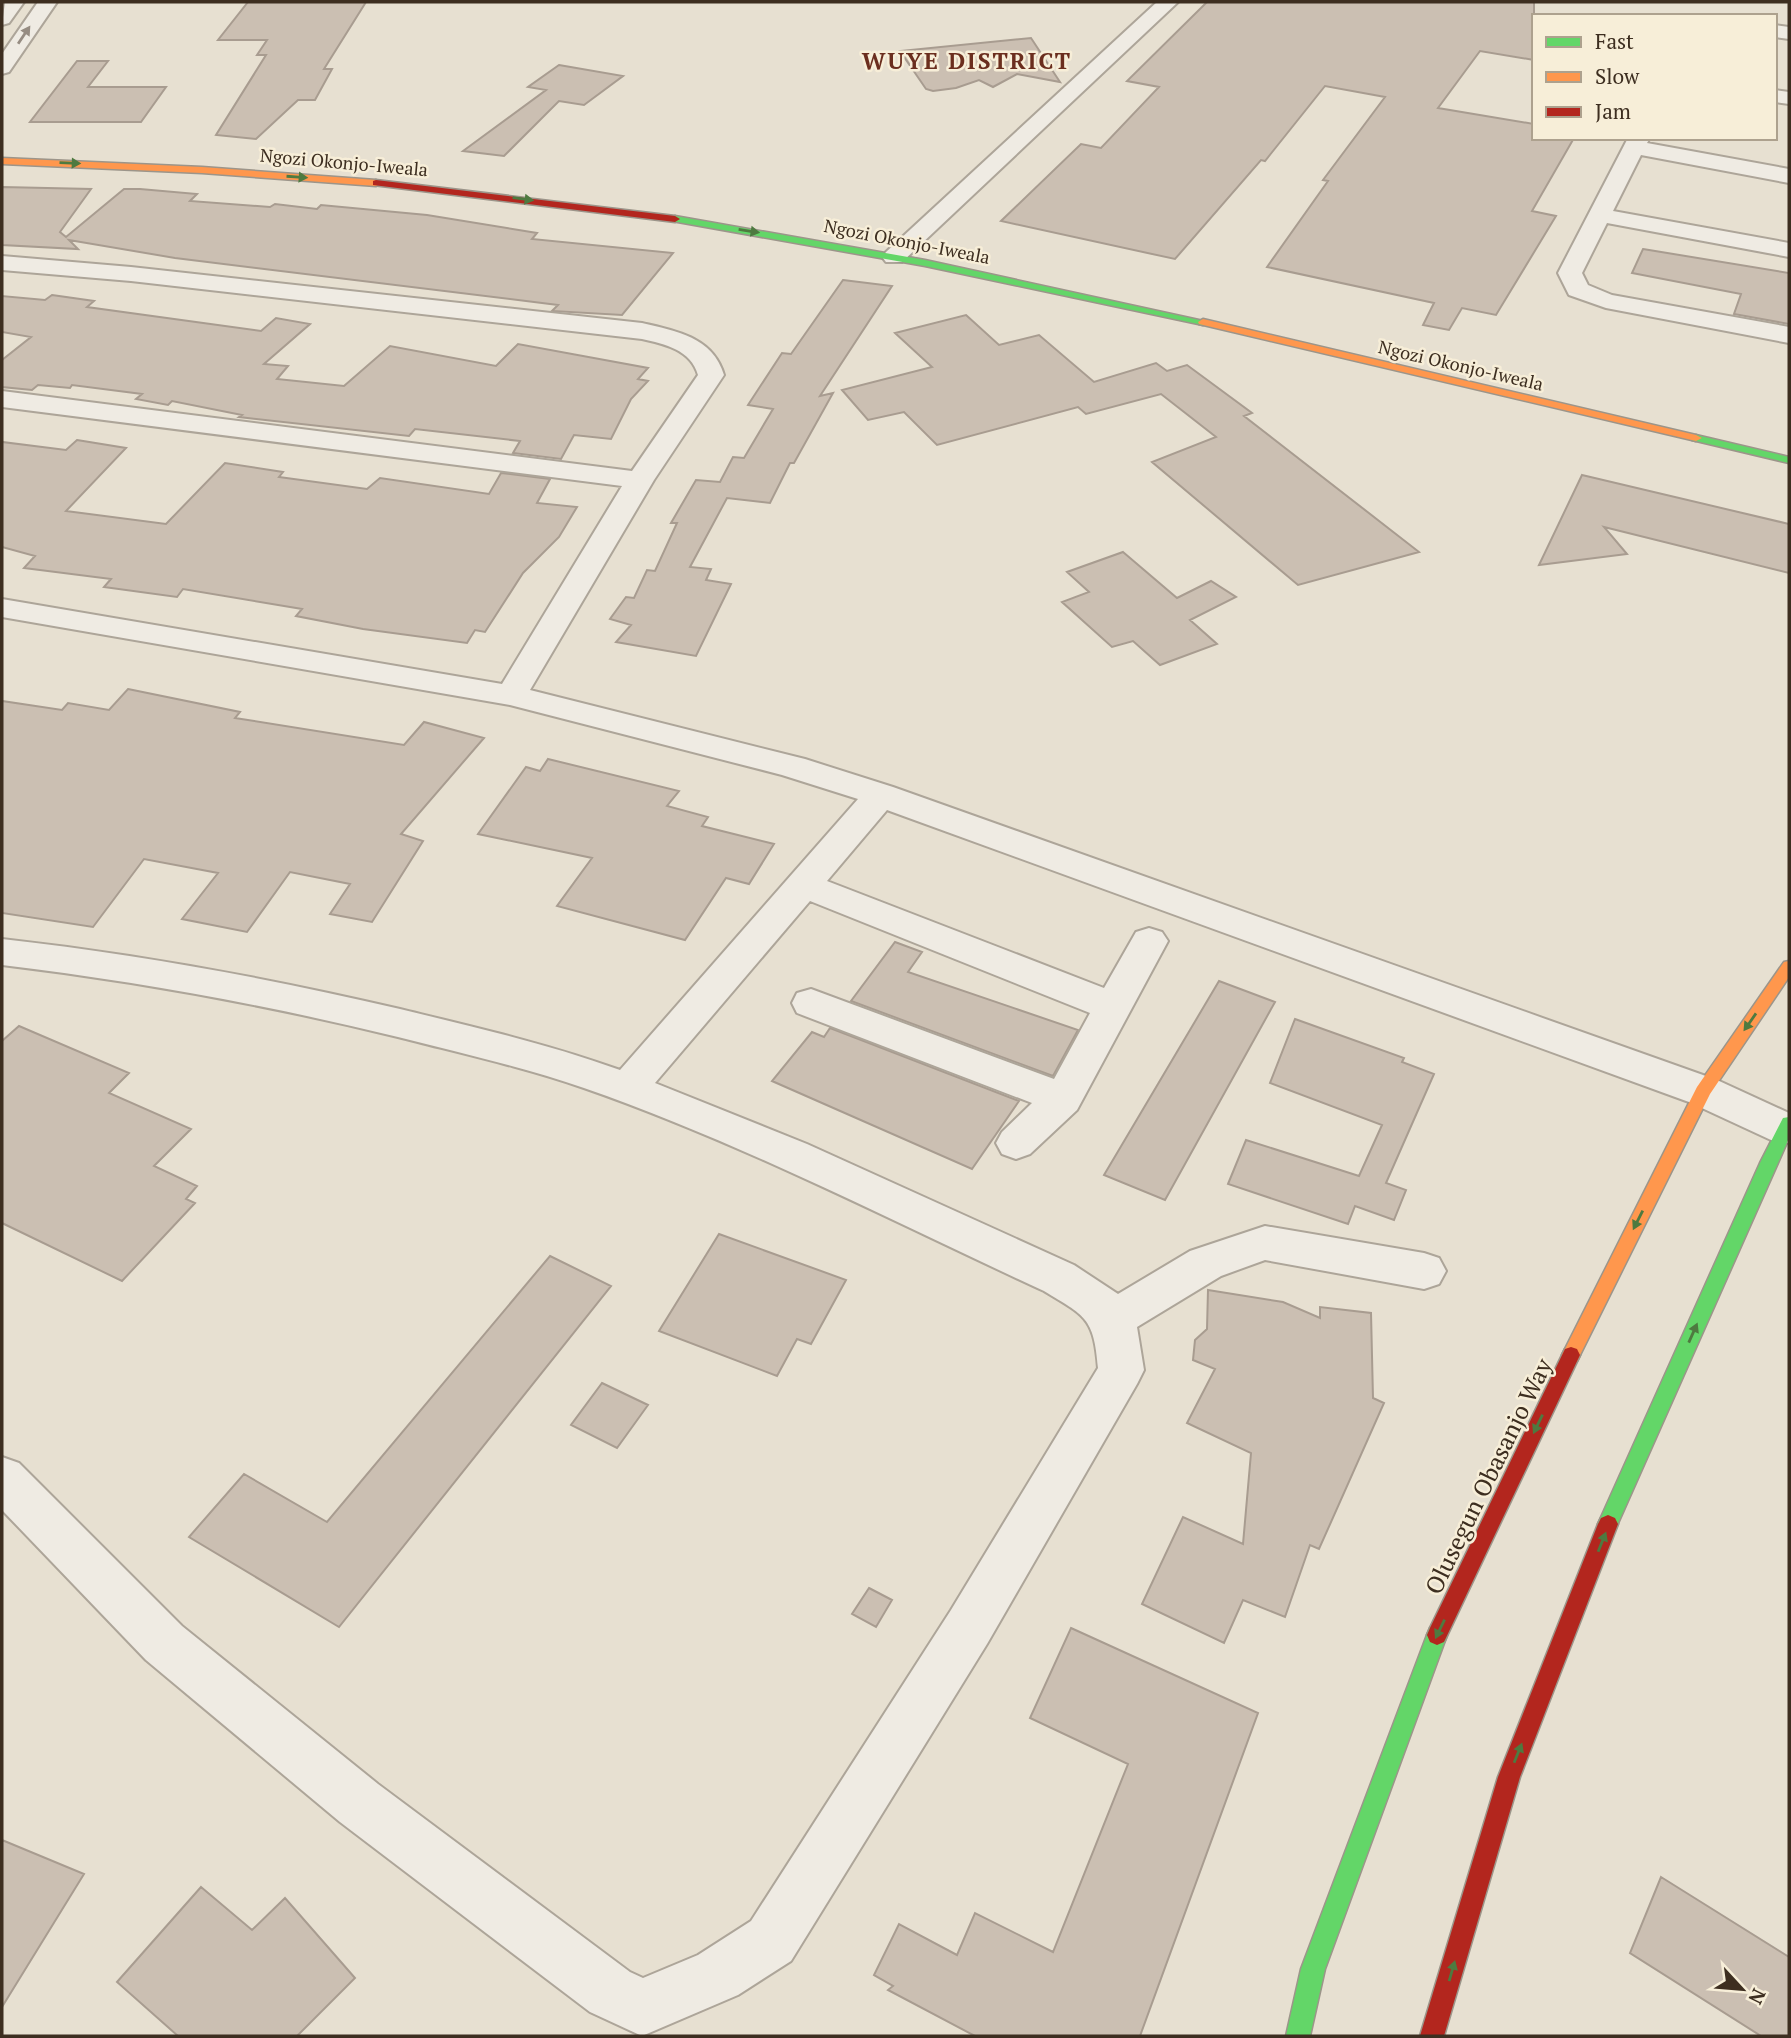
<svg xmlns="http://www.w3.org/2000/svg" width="1791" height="2038" viewBox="0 0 1791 2038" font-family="'PT Serif',serif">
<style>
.building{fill:#cbbfb2;stroke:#a89c90;stroke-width:2}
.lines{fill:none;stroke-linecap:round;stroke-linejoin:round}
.street-casing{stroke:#ada599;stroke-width:4}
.fast-casing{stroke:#9c958a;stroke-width:3}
.slow-casing{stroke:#9c958a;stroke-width:3}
.jam-casing{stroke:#9c958a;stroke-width:3}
.street{fill:#efebe3;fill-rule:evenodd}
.fast{fill:#63d668;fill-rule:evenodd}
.slow{fill:#ff974d;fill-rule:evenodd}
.jam{fill:#b3261e;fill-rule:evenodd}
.oneway{fill:#968c82}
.oneway2{fill:#4e7a40}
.labels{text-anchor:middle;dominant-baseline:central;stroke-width:5;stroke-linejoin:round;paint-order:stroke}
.far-street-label{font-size:18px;fill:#3d2e20;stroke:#f7eed8}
.far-district-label{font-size:23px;font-weight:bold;letter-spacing:2px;fill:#6b2e1e;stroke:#f7eed8}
.near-street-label{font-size:24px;fill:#3d2e20;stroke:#f7eed8}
</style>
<rect width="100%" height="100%" fill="#e7e0d1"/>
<!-- building -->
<path class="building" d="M248,2H366L324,69H332L315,100H298L256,139L216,135L266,55H257L267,40H218Z
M1207,2H1534V60L1480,51L1438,108L1534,124V138H1574L1532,211L1556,216L1496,315L1462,308L1449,330L1423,325L1434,303L1267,267L1328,181L1323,180L1385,97L1325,86L1265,161L1261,160L1175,259L1001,221L1081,144L1101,148L1159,87L1127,81Z
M1031,38L1060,82L1017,74L993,87L979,80L956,88L933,91L926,89L900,51Z
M77,61H108L88,87H166L141,122H30Z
M559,65L623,76L584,105L559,101L504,156L463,151L546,90L528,87Z
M2,187L91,189L60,232L66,237L124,189H140L197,194L190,201L270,207L275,204L317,209L321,205L427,215L537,233L532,239L673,253L622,315L552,311L558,305L175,258L69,240L78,249L2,245Z
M1643,249L1789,273V324L1734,314L1741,294L1632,273Z
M843,280L892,286L820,396L833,393L794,463H790L770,503L727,498L690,567L711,569L706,580L731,584L696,656L616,642L631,625L610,619L626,597L634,598L647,570L655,571L677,523H671L696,480L720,482L733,457L744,458L773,409L748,405L782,353L791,354Z
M52,295L94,301L87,307L261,331L276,318L310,324L264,364L288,366L277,379L344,386L390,346L496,366L518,344L648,368L638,379L648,381L631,399L611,439L574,435L561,459L513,453L520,441L415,429L409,436L239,417L242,415L172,401L168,405L136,399L142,394L72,385L70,388L38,385L32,390L2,387V360L31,337L2,332V296L45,300Z
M966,315L999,345L1039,335L1094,382L1156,363L1167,371L1187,365L1252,413L1244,416L1419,552L1298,585L1152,462L1216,437L1161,394L1086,414L1078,407L937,445L904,412L868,420L842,390L932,367L895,333Z
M77,440L126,448L66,511L166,524L225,463L283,472L279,477L367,489L380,478L489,494L501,473L550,479L537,503L577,507L559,537L523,573L485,632L475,630L467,643L363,629L296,616L302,609L183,589L177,597L104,587L111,579L24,568L35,556L2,547V442L66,450Z
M1582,475L1789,524V573L1604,527L1627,554L1539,565Z
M1123,552L1177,598L1211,581L1236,597L1190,620L1217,644L1160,665L1133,641L1112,647L1062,602L1089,592L1067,572Z
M128,689L240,712L235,718L404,745L424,722L484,738L401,834L423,841L372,922L330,914L350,884L290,872L247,932L182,919L218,873L144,859L93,927L2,913V701L62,710L68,703L109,710Z
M548,759L679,791L667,806L708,817L702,826L774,844L749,884L726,878L685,940L557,906L592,858L478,834L526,767L540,771Z
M895,942L922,952L908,972L1078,1030L1053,1076L851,1001Z
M1219,981L1275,1002L1165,1200L1104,1175Z
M1295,1019L1404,1058L1402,1062L1434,1074L1386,1183L1406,1190L1394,1220L1355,1206L1348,1224L1228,1184L1246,1140L1359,1176L1382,1125L1270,1083Z
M19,1026L129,1073L109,1093L191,1129L154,1166L197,1186L186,1199L195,1203L122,1281L2,1223V1041Z
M830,1028L1019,1101L972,1169L772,1081L812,1032L824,1037Z
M719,1234L846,1280L811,1344L797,1339L777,1376L659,1331Z
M550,1256L611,1286L339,1627L189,1537L244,1474L327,1522Z
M1208,1290L1283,1302L1320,1318V1307L1371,1313L1373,1398L1384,1403L1319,1549L1310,1545L1285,1617L1243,1600L1224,1643L1142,1604L1183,1517L1243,1544L1251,1453L1187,1423L1215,1369L1193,1360L1195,1340L1207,1329Z
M602,1383L648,1405L617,1448L571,1425Z
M869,1588L892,1600L876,1627L852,1614Z
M1071,1628L1258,1713L1140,2036H975L888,1990L893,1986L874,1975L899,1924L957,1955L975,1913L1053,1952L1128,1764L1030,1718Z
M2,1840L84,1874L2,2007Z
M1661,1877L1789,1957V2036H1761L1630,1953Z
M201,1887L252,1930L285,1898L355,1978L297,2036H178L117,1982Z"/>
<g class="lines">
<!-- street casing -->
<g class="street-casing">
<path id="street" d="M5,2H24L9,23L2,25Z
M38,2H57L9,72L2,74V54Z
M1157,2H1178L902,262H886L882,257L886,252Z
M1775,25L1789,27V39L1775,37Z
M1775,90L1789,92V104L1775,102Z
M1628,138H1650L1647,143L1789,169V183L1641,155L1613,211L1789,243V257L1607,223L1582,273L1588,285L1612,295L1789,327V343L1606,308L1569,295L1558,273Z
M2,256L131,267L642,323C676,331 713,337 724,375L654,480L530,690L805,759L893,787L1717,1080L1789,1113V1143L1771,1140L1689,1102L887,810L827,881L1104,988L1136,932L1149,928L1162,932L1168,941L1077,1110L1030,1154L1016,1159L1002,1154L996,1143L1002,1132L1032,1103L797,1013L792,1003L797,993L811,989L1054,1079L1090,1013L810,901L655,1083L807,1144L1074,1265L1118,1294L1190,1251L1265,1226L1424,1253L1439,1258L1446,1271L1439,1284L1424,1289L1265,1260L1221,1276L1137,1327L1144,1370L1137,1384L987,1644L791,1961L738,1995L642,2036L590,2012L340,1822L146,1660L2,1510V1457L19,1463L182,1626L378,1784L630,1972L643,1978L698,1955L751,1921L951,1610L1098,1368C1094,1317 1085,1316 1044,1291C892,1221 742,1143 584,1088C523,1067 460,1053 398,1037C267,1005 136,981 2,965V939C136,954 268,978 400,1009C474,1027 548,1044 620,1070L858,799L782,775L510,705L2,617V599L502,684L622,486L2,407V391L632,471L698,375C691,350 665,344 642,339L131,281L2,270Z"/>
</g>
<!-- fast casing -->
<g class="fast-casing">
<path id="fast" d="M675,216L925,260L1208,322L1203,325L925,266L672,221L670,219Z
M1696,435L1789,457V463L1692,440L1690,438Z
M1789,1117V1138L1615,1530L1608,1533L1601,1530L1598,1524L1760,1163L1783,1118Z
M1437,1625L1444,1628L1447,1635L1325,1969L1310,2036H1286L1301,1969L1427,1635L1430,1628Z"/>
</g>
<!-- slow casing -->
<g class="slow-casing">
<path id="slow" d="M2,158L202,167L376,180L381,183L376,186L202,173L2,164Z
M1203,319L1696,435L1702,438L1696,441L1199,324L1198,322Z
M1789,961V977L1710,1094L1577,1361L1571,1363L1565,1361L1562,1355L1697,1087L1784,962Z"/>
</g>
<!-- jam casing -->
<g class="jam-casing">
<path id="jam" d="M376,180L675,216L680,219L675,222L373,185V181Z
M1571,1347L1577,1349L1580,1355L1444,1642L1437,1645L1430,1642L1427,1635L1430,1628L1565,1349Z
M1608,1515L1615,1518L1618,1524L1520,1777L1444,2036H1420L1498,1777L1598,1524L1601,1518Z"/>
</g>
<!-- street -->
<use href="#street" class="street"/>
<!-- fast -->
<use href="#fast" class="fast"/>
<!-- slow -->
<use href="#slow" class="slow"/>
<!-- jam -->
<use href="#jam" class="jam"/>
</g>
<!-- one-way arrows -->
<defs><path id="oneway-solid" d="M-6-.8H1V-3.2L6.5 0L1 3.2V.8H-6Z" transform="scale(1.75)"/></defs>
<use class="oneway" href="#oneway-solid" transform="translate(24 35) rotate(-56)"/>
<g class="oneway2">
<use href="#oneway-solid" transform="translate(70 163) rotate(2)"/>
<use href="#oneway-solid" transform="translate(297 177) rotate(4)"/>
<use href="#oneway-solid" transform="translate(523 199) rotate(7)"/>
<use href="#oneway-solid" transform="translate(749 231) rotate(9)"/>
<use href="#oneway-solid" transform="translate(1750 1022) rotate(125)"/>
<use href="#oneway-solid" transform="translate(1638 1220) rotate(117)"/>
<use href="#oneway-solid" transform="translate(1693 1333) rotate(-66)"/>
<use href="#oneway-solid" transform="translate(1538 1424) rotate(116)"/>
<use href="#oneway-solid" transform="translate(1602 1542) rotate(-68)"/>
<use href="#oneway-solid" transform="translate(1440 1629) rotate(116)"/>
<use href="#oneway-solid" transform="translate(1518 1753) rotate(-68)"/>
<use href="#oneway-solid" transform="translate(1452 1971) rotate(-74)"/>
</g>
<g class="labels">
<!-- far-street labels -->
<g class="far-street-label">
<text transform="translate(344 162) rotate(5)">Ngozi Okonjo-Iweala</text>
<text transform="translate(907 241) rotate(11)">Ngozi Okonjo-Iweala</text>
<text transform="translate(1461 365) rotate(13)">Ngozi Okonjo-Iweala</text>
</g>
<!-- far-district labels -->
<g class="far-district-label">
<text x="967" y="60">WUYE DISTRICT</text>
</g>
<!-- near-street labels -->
<g class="near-street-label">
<text transform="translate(1488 1476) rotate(-64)">Olusegun Obasanjo Way</text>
</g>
</g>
<!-- border -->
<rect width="1791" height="2038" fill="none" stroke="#3d2e20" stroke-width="7"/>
<!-- legend -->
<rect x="1532" y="14" width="245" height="126" fill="#f7eed8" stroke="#ada18e" stroke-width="2"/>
<rect x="1546" y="37" width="35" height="10" fill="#63d668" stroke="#ada18e" stroke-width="2"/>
<text x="1595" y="49" font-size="21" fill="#3d2e20">Fast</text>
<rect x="1546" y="72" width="35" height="10" fill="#ff974d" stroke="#ada18e" stroke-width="2"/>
<text x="1595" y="84" font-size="21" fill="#3d2e20">Slow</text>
<rect x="1546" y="107" width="35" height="10" fill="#b3261e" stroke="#ada18e" stroke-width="2"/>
<text x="1595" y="119" font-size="21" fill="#3d2e20">Jam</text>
<!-- north arrow -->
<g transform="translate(1742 1989) rotate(116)" stroke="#f7eed8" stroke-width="5" paint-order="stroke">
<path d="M0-5L12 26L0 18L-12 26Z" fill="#3d2e20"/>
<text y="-10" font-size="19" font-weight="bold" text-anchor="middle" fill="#3d2e20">N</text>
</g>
</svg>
